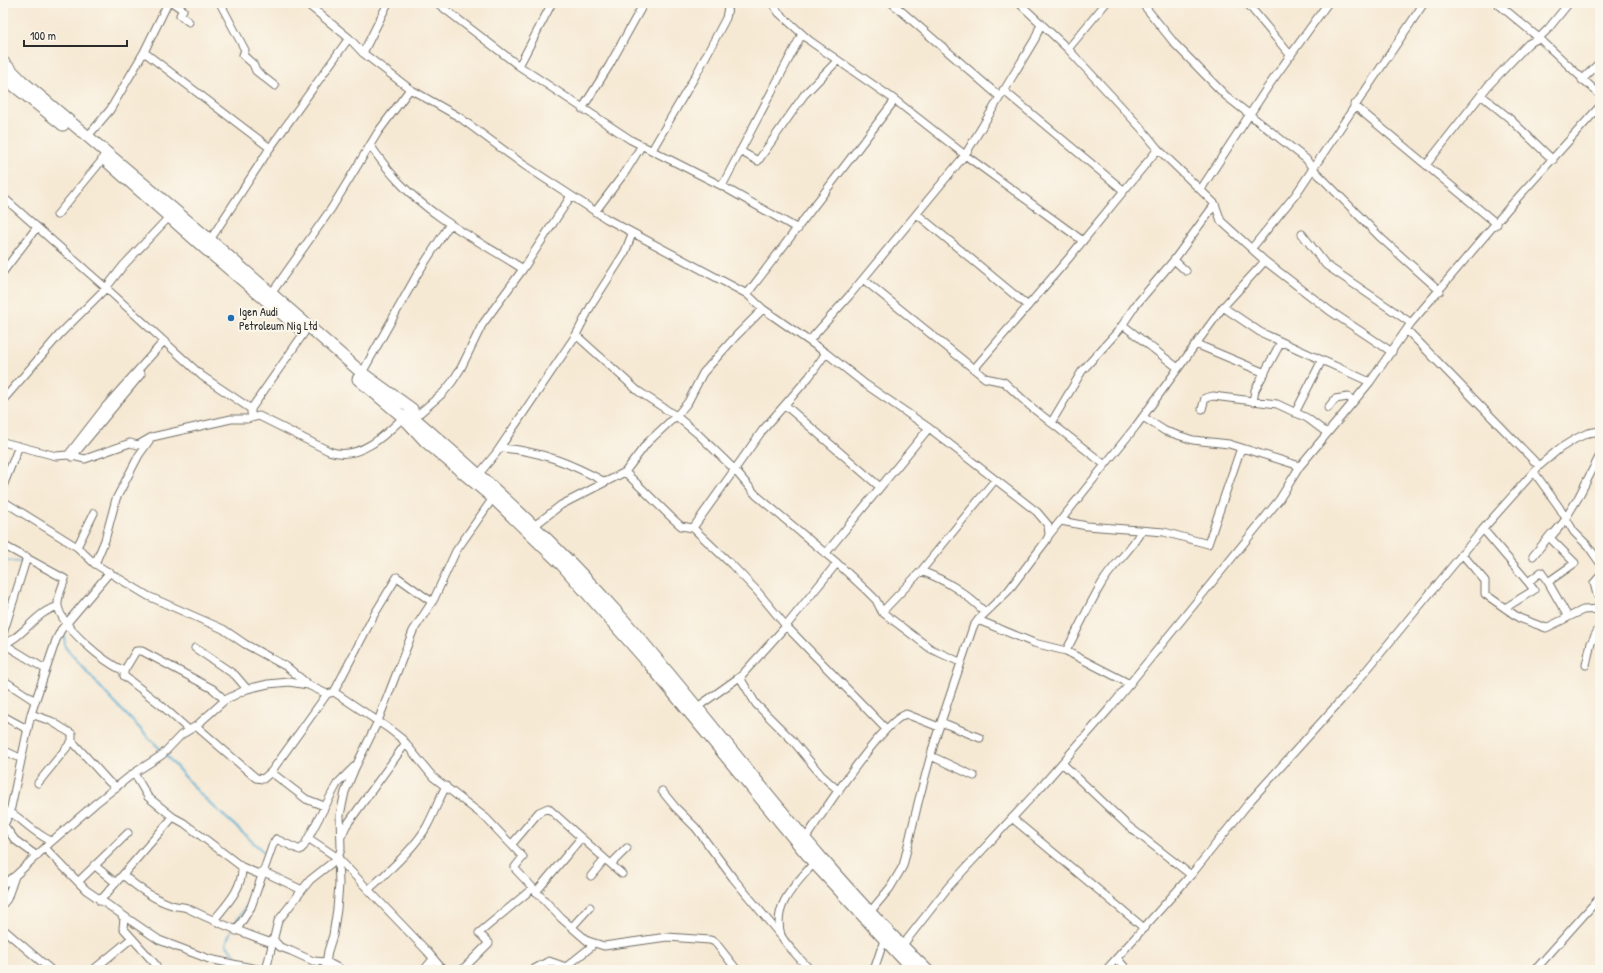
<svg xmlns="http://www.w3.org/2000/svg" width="1603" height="973" viewBox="0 0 1603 973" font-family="'Patrick Hand',sans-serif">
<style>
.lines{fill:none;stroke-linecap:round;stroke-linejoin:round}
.stream{stroke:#57acd3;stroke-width:2}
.minor-casing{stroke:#726e66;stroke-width:9}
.primary-casing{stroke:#726e66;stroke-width:13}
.minor{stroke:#fff;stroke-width:7}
.primary{stroke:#fff;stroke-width:11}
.poi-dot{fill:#1f6fb2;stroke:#fbf7ec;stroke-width:1.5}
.labels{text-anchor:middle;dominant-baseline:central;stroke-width:4;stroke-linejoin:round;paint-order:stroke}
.poi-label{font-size:12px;fill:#2b2b2b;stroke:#fbf7ec;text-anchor:start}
</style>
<rect width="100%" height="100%" fill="#fbf7ec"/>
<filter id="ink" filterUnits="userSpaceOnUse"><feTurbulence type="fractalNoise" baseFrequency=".025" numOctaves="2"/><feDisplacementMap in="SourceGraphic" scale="8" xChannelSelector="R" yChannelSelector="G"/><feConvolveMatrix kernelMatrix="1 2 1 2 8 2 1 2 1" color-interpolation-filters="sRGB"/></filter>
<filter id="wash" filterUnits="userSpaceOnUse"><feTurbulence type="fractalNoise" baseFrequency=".012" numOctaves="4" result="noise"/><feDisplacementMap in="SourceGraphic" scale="16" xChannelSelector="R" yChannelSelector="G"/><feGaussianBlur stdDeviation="0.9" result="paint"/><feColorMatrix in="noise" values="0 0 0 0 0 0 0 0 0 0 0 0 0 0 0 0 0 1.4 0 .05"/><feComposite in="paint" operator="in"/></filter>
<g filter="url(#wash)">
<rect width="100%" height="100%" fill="#f6e9d4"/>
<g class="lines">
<!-- stream -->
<path class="stream" d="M3,560L23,562
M64,630L65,647L110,698L162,751
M165,754L201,795L266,854L260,869
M233,926L248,904L258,875
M231,930L226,944C230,952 238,952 238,963"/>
</g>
</g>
<g filter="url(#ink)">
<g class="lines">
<!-- minor casing -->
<g class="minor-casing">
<path id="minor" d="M173,3L183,10L180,15L189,22
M220,3L245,50L243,55L253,64L256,71L275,86
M306,3L349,38L363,53L410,89L459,117L524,165L607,219L747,294L763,309L826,353L865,384L929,428L1037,512L1048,525L1049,535L1046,541L1008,591L978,620L973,627L935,740L918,803L903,866L890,888L870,912
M437,3L519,66L631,140L722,186L798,229
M772,3L779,13L810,41L895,100L965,155L1083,241
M892,3L1000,97
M1019,3L1068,49L1141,128L1158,149L1215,204L1221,221L1265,261L1330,311L1392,352
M1142,3L1175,44L1226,96L1306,159L1313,169L1381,238L1440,291
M1247,3L1291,56
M1497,3L1539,38L1600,95
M1068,49L1106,3
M144,52L270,148
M363,53L388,3
M519,66L552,3
M1582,80L1600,62
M1003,90L1123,190
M1481,95L1509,118L1553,160
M1354,105L1497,224
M582,109L609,66L644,3
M88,136L110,110L144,52L168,3
M370,145C379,158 388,170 398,181C433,219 481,242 523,269
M652,150L697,73L726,18L729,3
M740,151L758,161L804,95L837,61
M1426,165L1488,86L1528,44L1539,38L1548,29L1569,3
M722,186L802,34
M1201,189L1267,88L1328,3
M3,197L106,288L202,376L251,409
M595,212L626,171L642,145
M917,214L1028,306
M57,215L103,159
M1302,234L1326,265L1411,323
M210,240L270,148L349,38
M1252,248L1296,194L1424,3
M1174,260L1186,271
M3,272L37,227
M863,279L985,378L1004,382L1030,406L1105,465
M271,294L331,209L378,132L410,89
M747,294L895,100
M1223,307L1260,332L1370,382
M1123,325L1178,368
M1407,330L1539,466
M576,335L638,391L676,416L698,434L734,469L756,495L837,563L868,592L876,600L882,612L921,571C948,581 964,592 985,612
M809,341L849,296L965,155L1035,39L1041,23
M1196,344L1265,373
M974,369L1068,259L1158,149
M362,373L418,273L450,224
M3,400L60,334L106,288L123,266L169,217
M1253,402L1255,390L1281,342
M785,405L880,487
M1328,408L1335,399L1348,397L1354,401
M1202,409L1205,398L1213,396L1277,404L1307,418L1327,433
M251,413V409L304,333
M1295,413L1322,360
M1143,417L1165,431L1193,440L1229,444L1300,466
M414,418L443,393L452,382L461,368L482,325L523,269L571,196
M1051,423L1082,371L1119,330L1135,306L1174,260L1215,204
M3,442L56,456L68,455L85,459L130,443L138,445L152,437L231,419H247L259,416L329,451C361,463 390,430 412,409
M500,448C539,450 572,464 605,482
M68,455L106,406L164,341
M72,457L141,374
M625,472L672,518L681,526L693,528L732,565L757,591L786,626L886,729
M1534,472L1559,507L1574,532L1588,546L1600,563
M479,474L497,452L576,335L592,304L625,252L632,234
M3,486L19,446
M3,501L77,547L95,564L148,596L223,629L245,644L287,667L310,686L327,694L334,692L388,728L402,739L433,777L486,818L523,857L515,867L516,870L533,888L479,933L489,943L462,970
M1061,521L1087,526L1164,532L1208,544L1241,448
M1564,521L1578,498L1600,455
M534,526L561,505L625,472L647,443L679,413L688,402L703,373L736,336L763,309
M693,528L762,431L809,377L826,353
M1483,529L1528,582
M1049,535L1136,426L1223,307L1265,261
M3,545L65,579C62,588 57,597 58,606C62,628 104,662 124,671
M77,547L94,513
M826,553L929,428
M1462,554L1485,581V594L1519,618L1546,628L1583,610L1600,609
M1533,556L1551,534
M837,563L786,626L741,676L742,681L756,704L793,741L821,775L839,791
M95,564L105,540L116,499L139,455L149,441
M921,571L995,480
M1600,576L1594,583L1597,595L1600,597
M1548,582L1568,617
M1505,608L1534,590L1528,582L1541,572L1548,582L1575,563L1550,538L1567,518
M882,612L931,649L960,662
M978,620L1034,643L1066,651L1130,684
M3,634L27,557
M3,644C23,638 38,609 58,607
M4,644L45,669
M195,648L235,675L247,689
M1066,651C1078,629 1089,605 1102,583C1113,564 1131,551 1141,531
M1586,665L1591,643L1600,626
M3,680L35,701
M334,692L374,615L397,577L432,602
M696,708L741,676
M31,714L51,721L72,734V741L109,782L117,787
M3,716L27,729
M941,722L980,738
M196,726L256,778L263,779L271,772
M189,730L161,705L124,676V671L136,651H142L213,689L225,700
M3,750L20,758
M931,756L974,776
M1062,763L1127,825L1191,875
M134,773L148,797L173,817L184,823L242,867L261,875
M38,783L72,741
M662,791L675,807L696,828L733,878L781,936
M324,806L306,799L271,772L327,694
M10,812C23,820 39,837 52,841
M1012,818L1144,928
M3,824L15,840L37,856
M4,825L10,812L31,714L56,640L61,630L110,572
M342,835L346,826L406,743
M308,838L338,858L427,951L443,970
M805,839C822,814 882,722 906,714L939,727
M512,844L539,812L548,808L622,874
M45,848L86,890L159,940L209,959L262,970
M611,864L627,848
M94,865L116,883
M262,871L302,890
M123,875C138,888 153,899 172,905C177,907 182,906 187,908C215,922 243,933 272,943
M591,876L605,859
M78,882L128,833
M3,884L15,876L52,841L96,803L134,773L162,755L181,735L196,726L225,700L247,689L268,684L289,682L308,685
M368,890C386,874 416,847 427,826C434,813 439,799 446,786
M536,892L581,838
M100,901L173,817
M3,904L7,899L15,876
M214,920C227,904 243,888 242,867
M572,927L590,907
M3,929L51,970
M236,931L251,907L273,844L276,839L300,850L304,846L337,784L354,767
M132,938L156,965
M273,939L280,947L291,951L313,961L327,962L342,970
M588,941L604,946L667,937L710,940L715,942L737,970
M902,946L949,886L1041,787L1110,708L1279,500L1300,466L1370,382L1411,323L1512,204L1600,106
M1117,958L1127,970
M93,970L132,938L123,928L124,918L122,916
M266,970L278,921L310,880L338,858
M325,970L328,951L333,935L337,909L339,884L338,858L341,849L340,815L345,792L355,768L378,721L413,631L434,599L456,551L493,498
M424,970L433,959
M532,970L549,961L566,967L591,947V944L561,918L533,888
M811,970C805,965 783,941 781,935C772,905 796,884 814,863
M874,970L884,940
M1106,970L1191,875L1251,800L1351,689L1483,529L1539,466L1559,449L1575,439L1588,433L1600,431
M1535,970L1600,897"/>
</g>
<!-- primary casing -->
<g class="primary-casing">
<path id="primary" d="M3,62L22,81L210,240L362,373L412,409L414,418C487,481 558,545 622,618C724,735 814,862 927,970
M3,77L63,125
M104,159L202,246L300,329
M358,379L403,417L426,442L493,498L562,565L650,665L814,863L913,970"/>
</g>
<!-- minor -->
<use href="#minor" class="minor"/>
<!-- primary -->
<use href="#primary" class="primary"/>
</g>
</g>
<!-- markers -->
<circle class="poi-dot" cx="231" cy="318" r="4"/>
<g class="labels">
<!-- poi labels -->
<g class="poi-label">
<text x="239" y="311">Igen Audi<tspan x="239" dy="14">Petroleum Nig Ltd</tspan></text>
</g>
</g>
<!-- margin -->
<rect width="1603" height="973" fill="none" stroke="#fbf7ec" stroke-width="16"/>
<!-- scale -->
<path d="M24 40v6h103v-6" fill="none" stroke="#2b2b2b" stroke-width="2"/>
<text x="30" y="40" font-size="12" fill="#2b2b2b" stroke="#fbf7ec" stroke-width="3" paint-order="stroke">100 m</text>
</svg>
